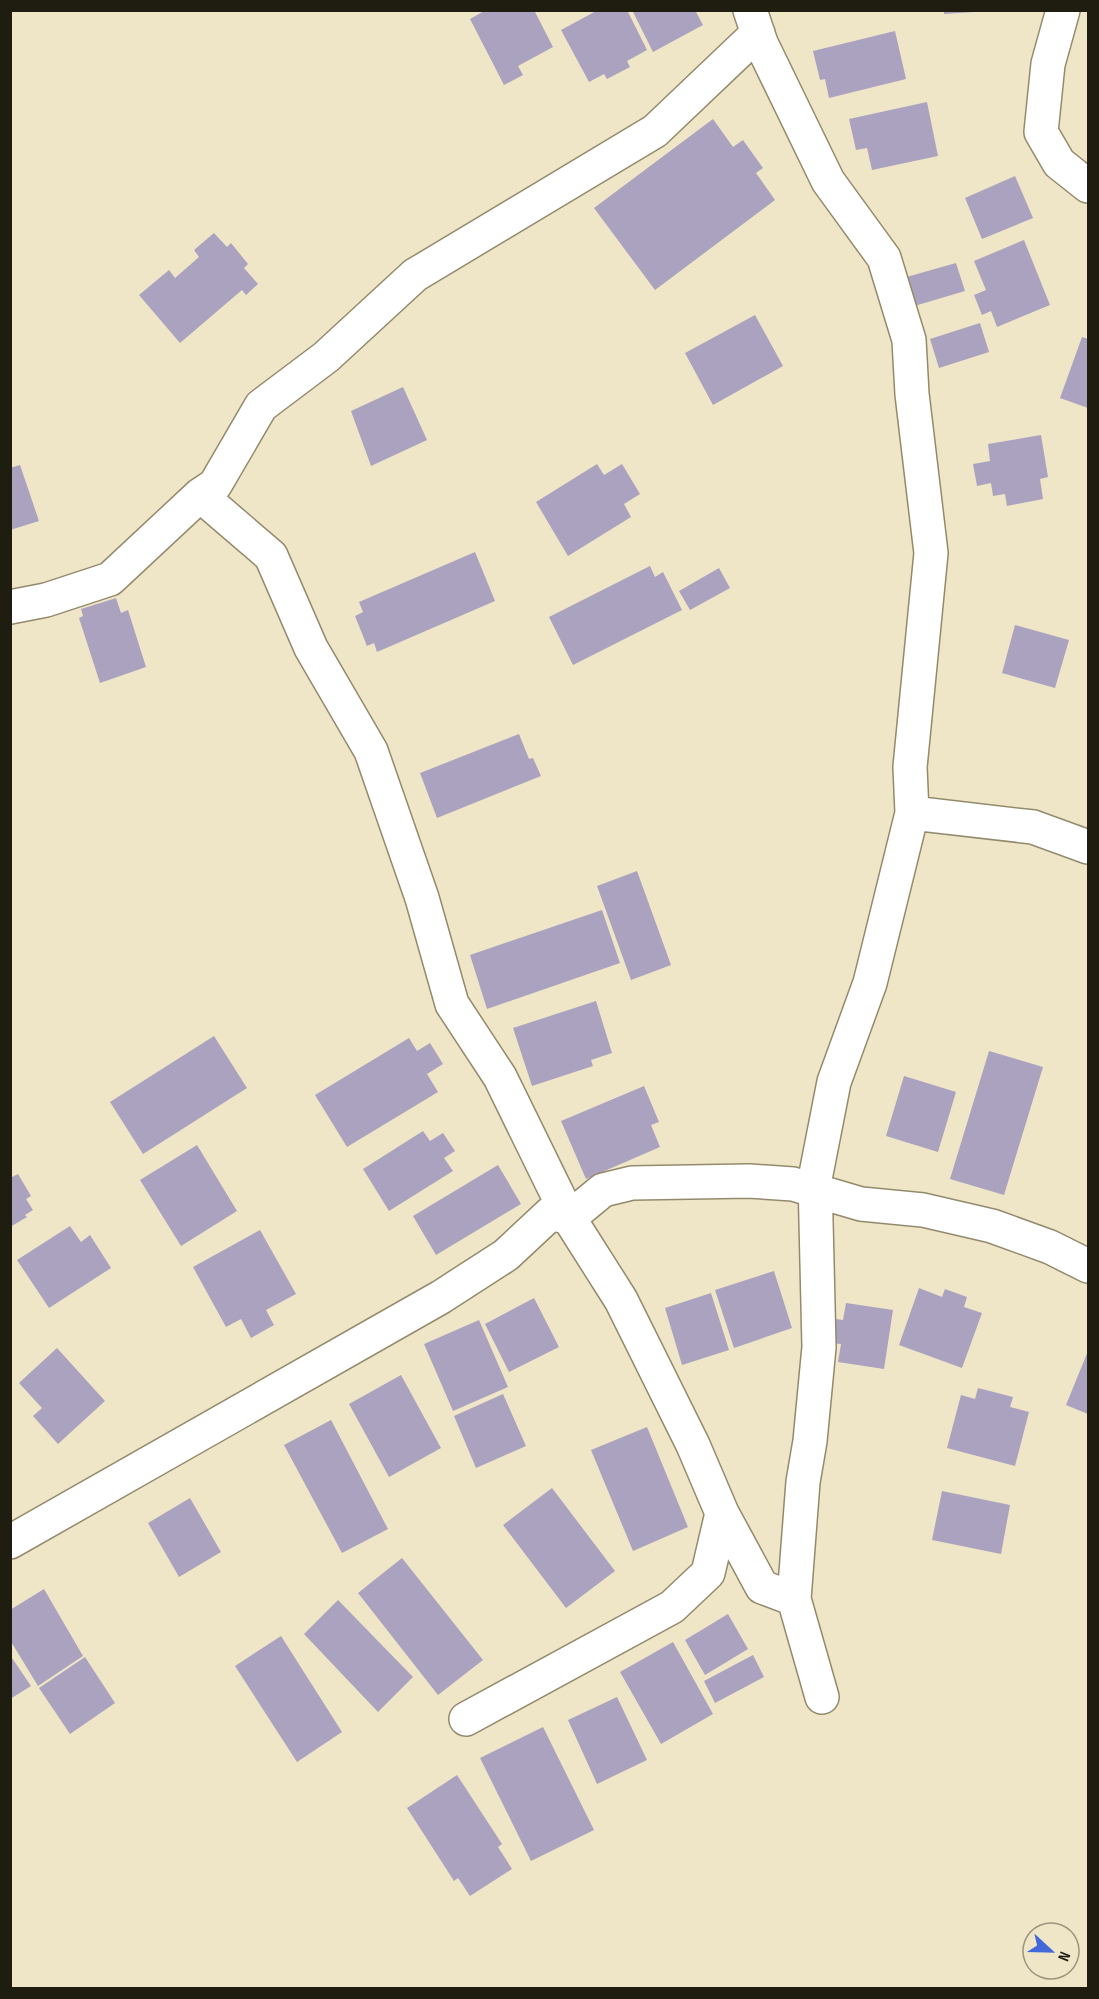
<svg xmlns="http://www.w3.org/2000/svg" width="1099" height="1999" viewBox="0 0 1099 1999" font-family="'Sofia Sans Condensed',sans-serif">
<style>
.building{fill:#aba2bf}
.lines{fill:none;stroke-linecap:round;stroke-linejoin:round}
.minor-casing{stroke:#938a6d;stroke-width:36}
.minor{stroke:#fff;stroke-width:33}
</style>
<rect width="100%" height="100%" fill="#efe6c7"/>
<!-- building -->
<path class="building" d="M486,10H534L553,47L518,66L523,75L504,85L470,19Z
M598,10H627L647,50L627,61L630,67L607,79L604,74L589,82L561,30Z
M632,10H695L703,25L653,52Z
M944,10H974V12L944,14Z
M895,31L906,79L829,98L825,79L820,80L813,51Z
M927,102L938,156L872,170L867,148L856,150L849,119Z
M713,119L733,147L743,140L763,168L756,173L775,200L655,290L594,208Z
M1015,176L1033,218L982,239L965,198Z
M214,233L227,247L231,243L248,264L244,268L258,284L246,295L242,290L180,343L139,295L169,270L175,278L199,257L194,250Z
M1024,240L1050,305L997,327L991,311L982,315L974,295L986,290L974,261Z
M956,263L965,291L911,307L903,278Z
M755,315L783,366L713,405L685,353Z
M980,323L989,352L939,368L930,339Z
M1082,337L1088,339V408L1060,398Z
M403,387L427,440L371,466L351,411Z
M1041,435L1048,477L1040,479L1043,499L1007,506L1005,494L993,496L991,483L977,486L973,464L990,461L988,444Z
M597,464L604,475L622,464L640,494L624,504L631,517L568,556L536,502Z
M20,465L39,521L10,530V468Z
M475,552L495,601L377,652L374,643L367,646L355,616L363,612L359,602Z
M650,566L655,577L663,572L682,610L573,665L549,617Z
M719,568L730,588L690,610L679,591Z
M116,598L121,613L128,610L146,667L100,683L79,618L83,616L81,609Z
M1015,625L1069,640L1055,688L1002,673Z
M519,734L529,759L533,758L541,776L437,818L420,773Z
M637,871L671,965L631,980L597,886Z
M602,910L620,963L487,1009L470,955Z
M596,1001L612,1053L591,1060L593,1066L532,1086L513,1028Z
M214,1036L247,1088L143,1154L110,1102Z
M409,1038L417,1051L430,1043L443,1064L427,1074L438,1092L347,1147L315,1095Z
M989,1051L1043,1067L1004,1195L950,1179Z
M904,1076L956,1092L938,1152L886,1136Z
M644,1086L659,1122L651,1125L660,1147L586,1179L561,1121Z
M423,1131L430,1141L443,1133L455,1151L444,1158L453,1171L389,1211L363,1169Z
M197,1145L237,1211L181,1246L140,1180Z
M498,1165L521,1204L436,1255L413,1216Z
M18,1174L31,1196L26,1199L33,1210L25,1215L27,1217L10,1227V1178Z
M70,1226L81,1242L90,1235L111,1268L49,1308L17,1260Z
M260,1230L296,1294L266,1310L274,1325L251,1338L241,1319L226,1327L193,1267Z
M774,1271L792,1328L734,1348L715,1290Z
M919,1288L942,1297L945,1289L967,1297L964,1307L982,1313L962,1368L899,1345Z
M711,1293L729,1350L682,1365L665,1308Z
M534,1298L559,1347L509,1372L485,1324Z
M846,1303L893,1310L884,1369L838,1362L841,1344L832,1343L836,1319L843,1320Z
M479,1320L508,1387L453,1411L424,1344Z
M57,1348L105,1401L58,1444L33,1416L42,1408L19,1383Z
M1088,1351V1414L1066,1405Z
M401,1375L441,1448L389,1477L349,1404Z
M978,1388L1013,1397L1010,1407L1029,1412L1015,1466L947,1448L961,1395L975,1399Z
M503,1394L526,1446L476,1468L454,1416Z
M331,1420L388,1529L342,1553L284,1445Z
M647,1427L688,1527L633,1551L591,1450Z
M552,1488L615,1571L566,1608L503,1525Z
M942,1491L1010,1505L1001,1554L932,1540Z
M190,1498L221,1552L179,1577L148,1523Z
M402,1558L483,1660L438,1695L358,1593Z
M44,1589L83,1656L38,1686L10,1640V1610Z
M338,1600L413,1677L378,1712L304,1634Z
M728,1614L748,1649L705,1675L685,1640Z
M281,1636L342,1732L297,1762L235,1666Z
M673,1642L713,1714L661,1744L620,1672Z
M10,1655L31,1686L10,1699Z
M753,1655L764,1677L715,1703L704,1681Z
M85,1657L115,1703L70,1734L39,1688Z
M617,1697L647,1760L597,1784L568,1720Z
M543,1727L594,1830L531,1861L480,1758Z
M457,1775L502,1844L498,1847L512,1869L470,1896L458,1878L454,1881L407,1808Z"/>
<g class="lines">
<!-- minor casing -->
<g class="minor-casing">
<path id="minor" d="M750,10L761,43L828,181L884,258L909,340L912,394L931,553L910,767L912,813L1033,827L1088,847
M1063,10L1048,64L1041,132L1059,163L1088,186
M200,495L271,556L311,648L371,751L422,898L452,1004L500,1077L569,1218L621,1300L693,1445L722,1513L708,1573L672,1607L466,1719
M10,607L46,600L110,579L200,495L215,485L261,406L326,357L415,275L655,131L758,33
M569,1218L603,1190L632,1183L749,1181L793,1184L861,1204L923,1210L992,1226L1050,1247L1088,1266
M722,1513L762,1587L794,1599
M10,1542L441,1297L506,1255L551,1213L569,1218
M822,1697L794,1599L803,1482L810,1441L819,1347L815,1179L834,1082L870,983L912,813"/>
</g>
<!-- minor -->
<use href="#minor" class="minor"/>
</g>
<!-- border -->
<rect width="1099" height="1999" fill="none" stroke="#1f1c10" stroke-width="24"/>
<!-- north arrow -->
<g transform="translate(1051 1951) rotate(112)"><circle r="28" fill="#efe6c7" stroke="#9c957e" stroke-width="1.5"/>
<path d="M0-4.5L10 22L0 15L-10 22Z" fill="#4268da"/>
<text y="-9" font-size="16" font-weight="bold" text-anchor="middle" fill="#1f1c10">N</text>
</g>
</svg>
